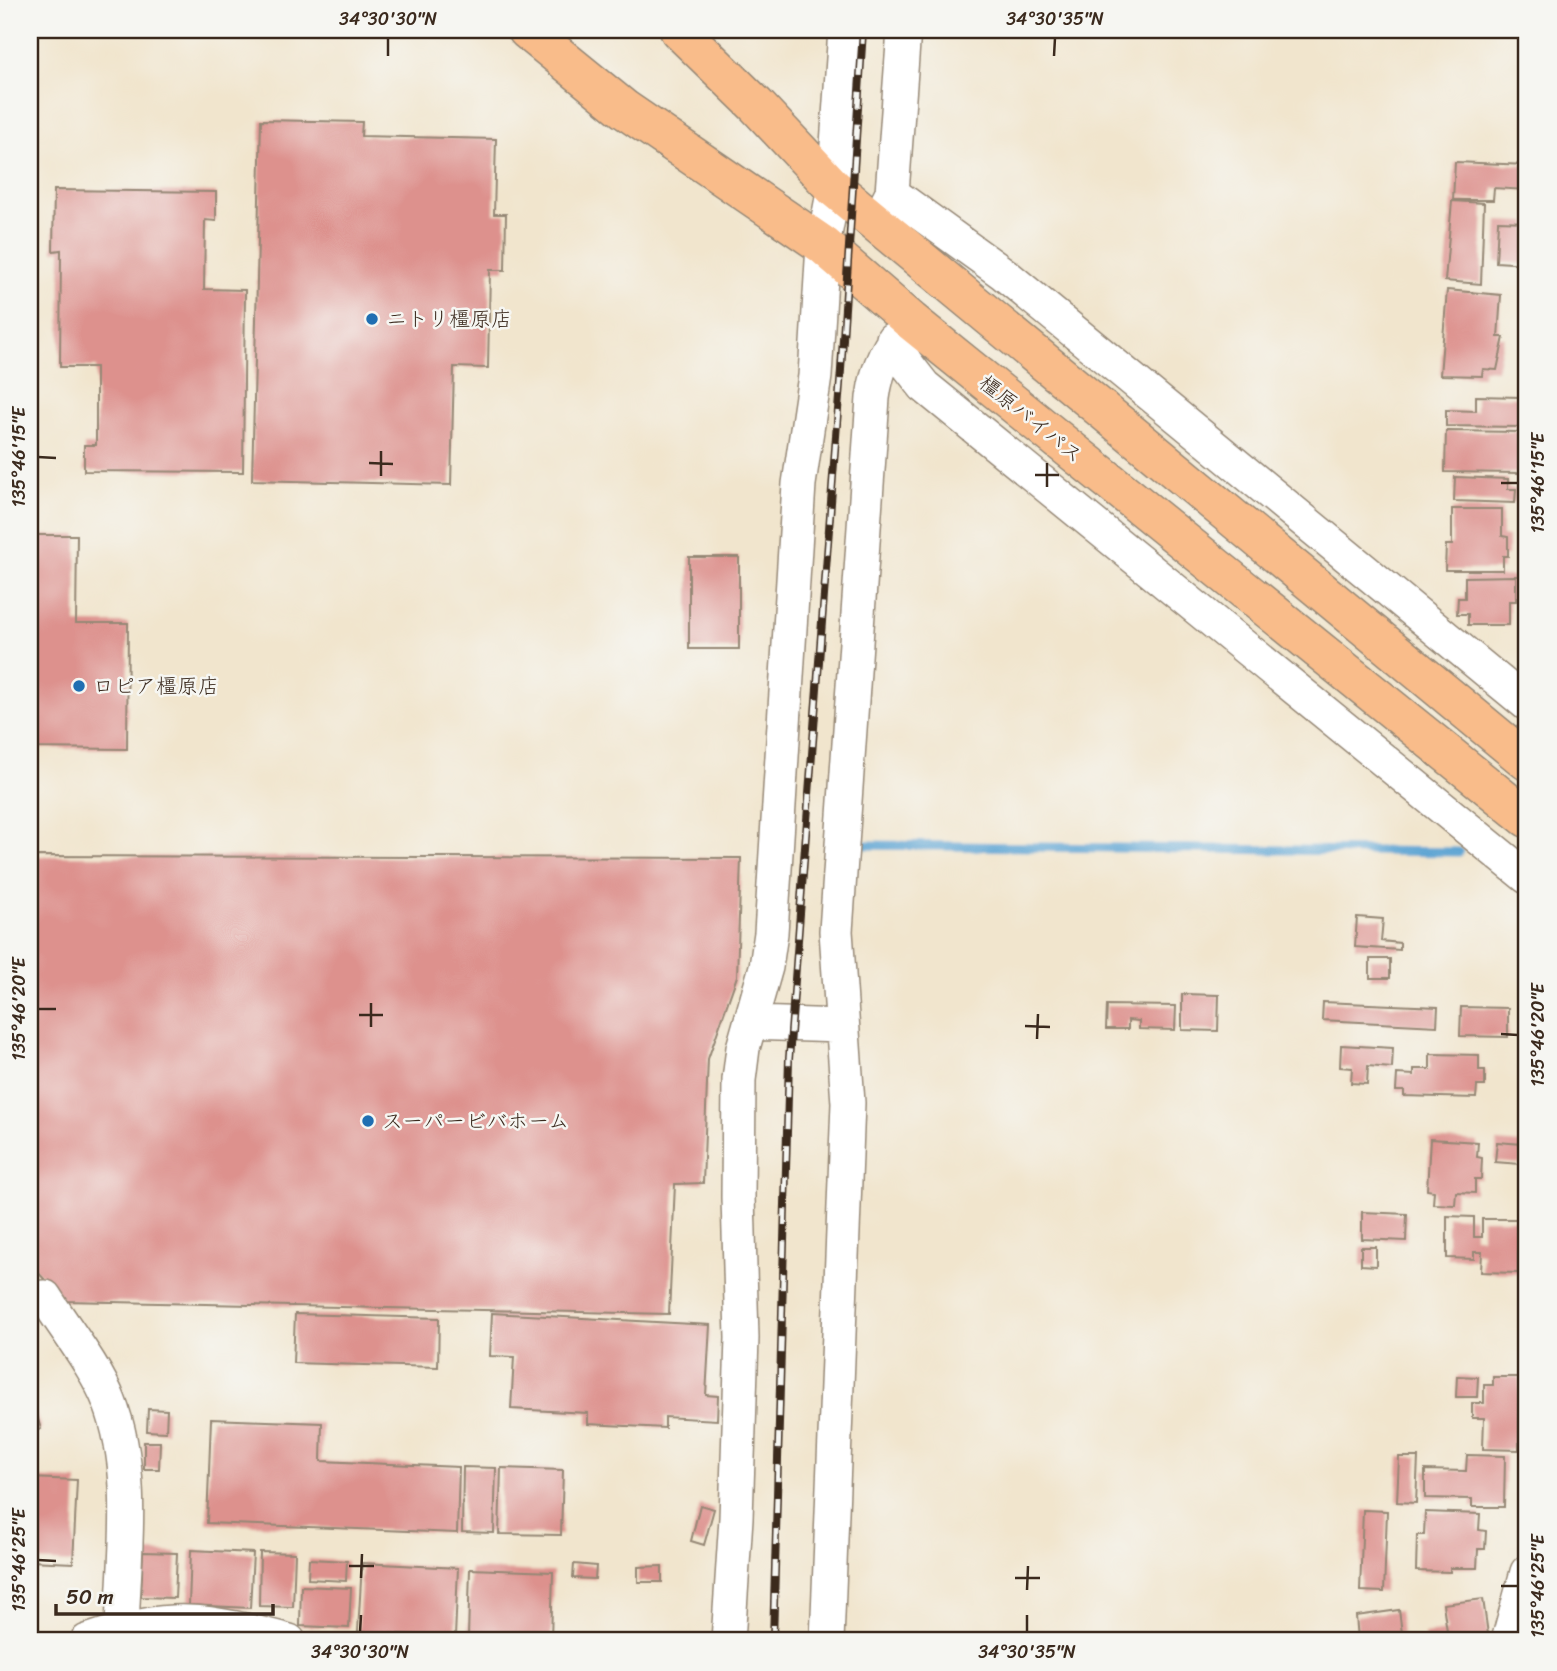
<svg xmlns="http://www.w3.org/2000/svg" width="1557" height="1671" viewBox="0 0 1557 1671" font-family="Sriracha,'Klee One',sans-serif">
<style>
.lines{fill:none;stroke-linecap:round;stroke-linejoin:round}
.stream{stroke:#5da4d3;stroke-width:9}
.building{fill:#dd918d}
.minor-casing{stroke:#968876;stroke-width:36}
.highway-casing{stroke:#968876;stroke-width:41}
.minor{stroke:#fff;stroke-width:33}
.highway{stroke:#f9bc8a;stroke-width:38}
.rail-casing{stroke:#3b2a1e;stroke-width:8}
.rail{stroke:#f6f6f2;stroke-width:5;stroke-dasharray:16;stroke-linecap:butt}
.ticks{fill:none;stroke:#3b2a1e;stroke-width:2.5}
.poi-dot{fill:#1f6fb2;stroke:#f6f6f2;stroke-width:2.5}
.labels{text-anchor:middle;dominant-baseline:central;stroke-width:5;stroke-linejoin:round;paint-order:stroke}
.poi-label{font-size:21px;fill:#3b2a1e;stroke:#f6f6f2;text-anchor:start}
.street-label{font-size:21px;fill:#3b2a1e;stroke:#f6f6f2}
.neatline{fill:none;stroke:#3b2a1e;stroke-width:2.5}
.ticks-label{font-size:18px;text-anchor:middle;fill:#3b2a1e}
</style>
<rect width="100%" height="100%" fill="#f6f6f2"/>
<filter id="ink" filterUnits="userSpaceOnUse"><feTurbulence type="fractalNoise" baseFrequency=".0143" numOctaves="2"/><feDisplacementMap in="SourceGraphic" scale="14" xChannelSelector="R" yChannelSelector="G"/><feConvolveMatrix kernelMatrix="1 2 1 2 8 2 1 2 1" color-interpolation-filters="sRGB"/></filter>
<filter id="wash" filterUnits="userSpaceOnUse"><feTurbulence type="fractalNoise" baseFrequency=".00686" numOctaves="4" result="noise"/><feDisplacementMap in="SourceGraphic" scale="28" xChannelSelector="R" yChannelSelector="G"/><feGaussianBlur stdDeviation="1.57" result="paint"/><feColorMatrix in="noise" values="0 0 0 0 0 0 0 0 0 0 0 0 0 0 0 0 0 1.4 0 .05"/><feComposite in="paint" operator="in"/></filter>
<g filter="url(#wash)">
<rect width="100%" height="100%" fill="#f1e5cd"/>
<g class="lines">
<!-- stream -->
<path class="stream" d="M866,845L1459,852"/>
</g>
<g id="blocks">
<!-- building -->
<path class="building" d="M261,120L362,122L361,136L496,139L494,214H506L505,270H490L488,368L454,367L451,485L252,480Z
M1455,162L1527,165V190L1494,188L1493,200H1453Z
M54,190L216,192V221L205,220L204,289L245,290L243,472L84,471V445H96V367H60L61,250L53,251Z
M1452,201L1484,203L1481,284L1445,281Z
M1498,221L1527,222V264L1496,262Z
M1447,290L1501,295L1498,337H1504L1497,370L1483,369L1482,376L1440,375Z
M1476,396L1521,397V427L1446,426V410L1476,411Z
M1446,431L1521,432L1520,473L1445,472Z
M1455,477L1508,479V489H1516L1515,503L1454,501Z
M1452,509H1502V536L1508,537V556H1503V570H1445L1446,545H1452Z
M30,535H77L76,623H128L127,749L30,748Z
M689,557H739V649H689Z
M1516,576V601H1509V625H1468V614H1457L1458,598H1465V577Z
M30,856L741,858L737,976L708,1059L703,1183L675,1184L669,1314L65,1301L30,1264Z
M1357,917L1383,919L1381,941L1400,943V950L1355,947Z
M1370,959H1390V978H1370Z
M1182,994L1219,995L1218,1031L1182,1030Z
M1323,1002L1438,1007L1437,1026L1322,1020Z
M1107,1005L1176,1006L1175,1030L1139,1029V1021L1128,1020V1029H1106Z
M1461,1007L1508,1008V1037L1460,1036Z
M1341,1045L1393,1048L1392,1068L1368,1066L1367,1084L1351,1083L1352,1068L1340,1067Z
M1430,1054L1479,1055V1070H1485V1086H1477L1476,1098L1404,1096V1091H1396L1397,1074L1414,1075V1069H1430Z
M1430,1139L1478,1142L1477,1157L1482,1158L1481,1179H1475V1193L1456,1192L1455,1205L1433,1204L1434,1191L1427,1190Z
M1497,1142L1522,1144L1520,1164L1495,1162Z
M1362,1212L1407,1214L1406,1241L1362,1239Z
M1447,1216L1474,1217V1237H1482V1219H1519L1518,1273L1481,1272L1482,1252H1474V1259L1447,1258Z
M1361,1247H1376V1266L1361,1265Z
M492,1313L710,1325L706,1395L718,1396L717,1420L665,1417V1428L588,1424V1413L511,1409L514,1357L490,1356Z
M295,1314L439,1318L438,1367L293,1363Z
M1457,1376L1478,1377L1477,1397H1456Z
M1493,1377H1520L1519,1450L1483,1449L1484,1418H1472V1403H1484V1385H1493Z
M30,1394L41,1429L30,1433Z
M148,1409L167,1410L166,1432L147,1431Z
M211,1419L322,1423L321,1461L459,1467L457,1533L207,1523Z
M144,1442H160L159,1469H144Z
M1467,1455L1505,1456L1504,1507H1472V1499L1425,1498V1470L1466,1471Z
M1399,1457H1418L1416,1503L1397,1502Z
M463,1467L496,1468L494,1533L462,1532Z
M501,1468L563,1470L561,1535L499,1534Z
M30,1478L77,1480L73,1563L30,1561Z
M700,1505L714,1509L704,1545L691,1541Z
M1363,1510L1387,1511L1384,1592L1360,1591Z
M1425,1512L1480,1514L1479,1530L1486,1531L1485,1549H1478L1477,1568H1450V1572L1416,1571L1417,1535H1424Z
M191,1550L253,1553L250,1608L189,1605Z
M143,1552L177,1553L175,1598L141,1597Z
M260,1552L295,1553L293,1607L259,1606Z
M309,1559L347,1561L346,1581L308,1579Z
M362,1563L458,1568L455,1637L358,1632Z
M574,1564L596,1566L595,1579L573,1578Z
M662,1566V1582H638V1567Z
M470,1569L553,1572L551,1640L468,1637Z
M301,1586L351,1588L349,1628L300,1626Z
M1483,1599L1489,1641H1425L1424,1634L1447,1631L1443,1604Z
M1399,1610L1402,1633L1358,1639L1356,1616Z"/>
</g>
</g>
<g filter="url(#ink)">
<use href="#blocks" fill-opacity="0" stroke="#968876" stroke-width="2"/>
<g class="lines">
<!-- minor casing -->
<g class="minor-casing">
<path id="minor" d="M892,193L1004,274L1527,704
M883,211L892,193L904,30
M893,339L906,363L924,386L1527,877
M750,1023L842,1026
M30,1298L45,1297C64,1327 97,1369 109,1401C137,1472 124,1555 122,1629
M87,1641C171,1612 205,1619 289,1641
M728,1641L736,1518L742,1338L738,1197L739,1080L743,1048L766,967L771,933L799,484L815,376L823,245L834,188L845,30
M827,1641L848,1103L836,931L873,398C877,366 888,344 911,321
M1508,1641L1527,1572"/>
</g>
<!-- highway casing -->
<g class="highway-casing">
<path id="highway" d="M527,30L624,109L823,245L911,321L1527,818
M679,30L756,105L834,188L1527,761"/>
</g>
<!-- minor -->
<use href="#minor" class="minor"/>
<!-- highway -->
<use href="#highway" class="highway"/>
<!-- rail casing -->
<g class="rail-casing">
<path id="rail" d="M773,1641L789,1059L841,370L863,30"/>
</g>
<!-- rail -->
<use href="#rail" class="rail"/>
</g>
</g>
<!-- ticks -->
<path class="ticks" d="M388,56V38M1054,56L1055,38M38,457L56,458M369,463L393,464M1035,475H1059M381,476V451M1501,483H1518M1047,487V463M38,1009H56M359,1015H383M1025,1026L1050,1027M371,1027V1003M1501,1034L1518,1035M1037,1039L1038,1014M38,1560L56,1561M349,1566H374M361,1578L362,1554M1015,1578H1040M1501,1586H1518M1027,1590L1028,1566M360,1632L361,1615M1027,1632V1615"/>
<!-- markers -->
<g class="poi-dot">
<circle cx="372" cy="319" r="7"/>
<circle cx="79" cy="686" r="7"/>
<circle cx="368" cy="1121" r="7"/>
</g>
<g class="labels">
<!-- poi labels -->
<g class="poi-label">
<text x="386" y="319">ニトリ橿原店</text>
<text x="93" y="686">ロピア橿原店</text>
<text x="382" y="1121">スーパービバホーム</text>
</g>
<!-- street labels -->
<g class="street-label">
<text transform="translate(1031 419) rotate(39)">橿原バイパス</text>
</g>
</g>
<!-- margin -->
<rect width="1557" height="1671" fill="none" stroke="#f6f6f2" stroke-width="77"/>
<!-- scale -->
<path d="M56 1604v10h217v-10" fill="none" stroke="#3b2a1e" stroke-width="3.5"/>
<text x="66" y="1604" font-size="21" fill="#3b2a1e" stroke="#f6f6f2" stroke-width="5" paint-order="stroke">50 m</text>
<rect x="38" y="38" width="1480" height="1594" class="neatline"/>
<g class="ticks-label">
<text x="388" y="25">34°30'30"N</text>
<text x="1055" y="25">34°30'35"N</text>
<text transform="translate(19 457) rotate(-90)" y="6">135°46'15"E</text>
<text transform="translate(1538 483) rotate(-90)" y="6">135°46'15"E</text>
<text transform="translate(19 1009) rotate(-90)" y="6">135°46'20"E</text>
<text transform="translate(1538 1035) rotate(-90)" y="6">135°46'20"E</text>
<text transform="translate(19 1560) rotate(-90)" y="6">135°46'25"E</text>
<text transform="translate(1538 1586) rotate(-90)" y="6">135°46'25"E</text>
<text x="360" y="1658">34°30'30"N</text>
<text x="1027" y="1658">34°30'35"N</text>
</g>
</svg>
